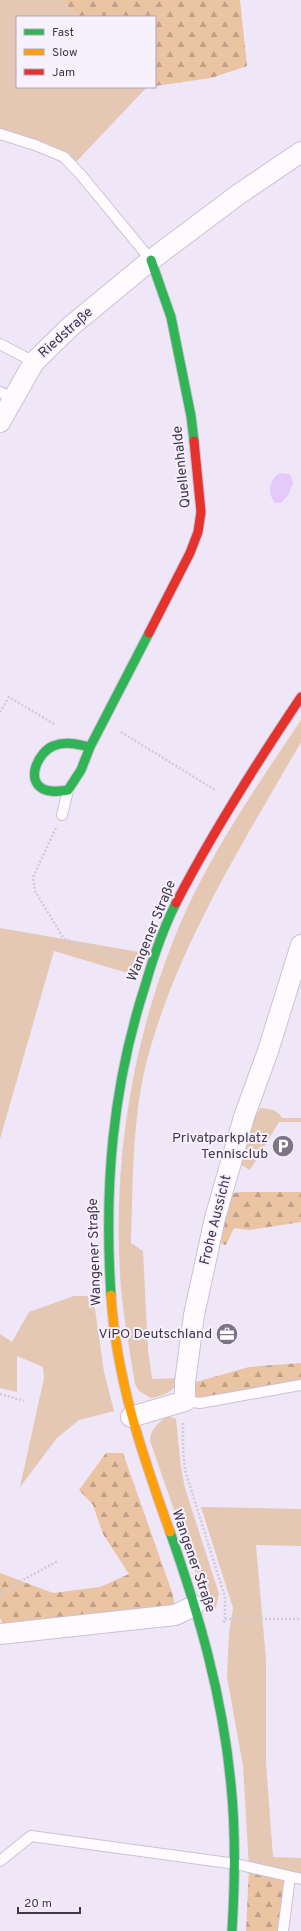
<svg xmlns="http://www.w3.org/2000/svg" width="301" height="1931" viewBox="0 0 301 1931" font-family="Overpass,sans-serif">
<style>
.grass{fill:#e5c8b4}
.forest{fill:url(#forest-firs)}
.water{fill:#e4cafa}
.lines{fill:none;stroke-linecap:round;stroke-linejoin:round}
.lane-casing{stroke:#cbc2d4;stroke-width:12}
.street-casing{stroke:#cbc2d4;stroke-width:22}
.fast-casing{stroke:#cbc2d4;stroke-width:11}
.slow-casing{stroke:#cbc2d4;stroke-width:11}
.jam-casing{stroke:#cbc2d4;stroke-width:11}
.path{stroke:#d0ccd4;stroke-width:2.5;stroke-dasharray:2 2;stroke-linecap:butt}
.lane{stroke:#fdfbfe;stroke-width:10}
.street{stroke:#fdfbfe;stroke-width:20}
.fast{stroke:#30b455;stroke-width:9}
.slow{stroke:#ff9f0a;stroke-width:9}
.jam{stroke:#e5322d;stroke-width:9}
.labels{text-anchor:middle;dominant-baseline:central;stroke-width:4;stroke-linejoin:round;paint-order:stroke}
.street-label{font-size:14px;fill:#41364b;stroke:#f6f1fc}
.poi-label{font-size:14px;fill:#41364b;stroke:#f6f1fc;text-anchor:end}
</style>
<defs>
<pattern id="forest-firs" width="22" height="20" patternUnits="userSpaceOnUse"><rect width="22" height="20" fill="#ebc4a4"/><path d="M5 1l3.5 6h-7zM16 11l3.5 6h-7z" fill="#c0a088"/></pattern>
</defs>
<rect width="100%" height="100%" fill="#efe6f7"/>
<!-- grass -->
<path class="grass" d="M0,0H59L81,17H17V87H147L76,162C53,146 27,138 0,129Z
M301,720V742C242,845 174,951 145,1068C132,1125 133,1185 131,1243L143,1251L148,1350L152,1379L180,1378C175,1391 164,1396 151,1398L139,1391L135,1384C130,1352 124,1320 121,1289C111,1162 133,1031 184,915C215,846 259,783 301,720Z
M0,928L139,952L131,974L54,951L0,1139Z
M260,1108C269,1109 277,1109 282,1118H301V1122H279L250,1170L240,1164L251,1125Z
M74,1296H87L95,1309L104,1372L114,1411L79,1420L57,1438L20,1487L44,1378L43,1367L17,1356V1392L0,1388V1334L12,1342L29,1312Z
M168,1416L176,1419L181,1468L185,1488L219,1594L216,1608L213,1611L209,1610L150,1441C150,1429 159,1422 168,1416Z
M201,1507L301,1509V1546L256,1545L266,1660V1763L273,1857L301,1858V1879L249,1868L243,1766L227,1677L229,1633L233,1608Z"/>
<!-- forest -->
<path class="forest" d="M59,0H240L247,66L211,78L155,86V17H81Z
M242,1192H301V1222L249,1230L234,1228L226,1245L217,1242L225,1207L233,1193Z
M301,1363V1385L189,1402V1384L249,1367Z
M106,1453H123L173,1595L174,1603L172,1609L6,1630L0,1618V1573L53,1593L100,1587L129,1574L103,1534L93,1505L79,1490Z
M249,1868L290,1877L283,1931H246Z"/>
<!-- water -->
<path class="water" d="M280,473L290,474L293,483L289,494L281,503H275C267,494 269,479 280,473Z"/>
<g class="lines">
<!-- lane casing -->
<g class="lane-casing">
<path id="lane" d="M0,134L35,145L64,157L81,175L151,260
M0,344L34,362
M0,392L14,398
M62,815L68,790
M185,1401L200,1403L301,1385
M0,1861L31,1836L236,1864L301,1879
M283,1931L290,1877"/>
</g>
<!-- street casing -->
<g class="street-casing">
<path id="street" d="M0,422L34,362L71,326L151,260L239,194L301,152
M131,1417L185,1401V1382L194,1315L215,1218L244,1117L268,1051L301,945
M0,1634L175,1615L194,1606"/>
</g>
<!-- fast casing -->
<g class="fast-casing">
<path id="fast" d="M151,260L171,317L191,416L194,441
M90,747L81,770L68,790C60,791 51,793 43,789C25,779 39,752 53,746C66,741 77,744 90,747L149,633
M111,1295C104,1188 112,1088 145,986C153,958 163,929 176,903
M170,1532C199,1614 223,1698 231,1785C236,1834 235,1882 232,1931"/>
</g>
<!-- slow casing -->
<g class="slow-casing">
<path id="slow" d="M111,1295C116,1378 142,1454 170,1532"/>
</g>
<!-- jam casing -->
<g class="jam-casing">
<path id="jam" d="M149,633L190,553L198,532L201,512L194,441
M176,903C213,831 256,764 301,697"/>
</g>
<!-- path -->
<path class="path" d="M0,712L9,697L54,724
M121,732L215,790
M56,828L33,877L35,891L64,939L131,961
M0,1394L24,1401
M183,1423V1451L185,1470L225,1597V1619L223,1624
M0,1595L21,1581L58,1561
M225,1619H301"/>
<!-- lane -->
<use href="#lane" class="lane"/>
<!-- street -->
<use href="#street" class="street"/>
<!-- fast -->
<use href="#fast" class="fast"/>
<!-- slow -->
<use href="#slow" class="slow"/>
<!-- jam -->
<use href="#jam" class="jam"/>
</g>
<!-- icons -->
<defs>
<g id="parking-disc" transform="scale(1.15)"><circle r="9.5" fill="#7e7487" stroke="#f6f1fc"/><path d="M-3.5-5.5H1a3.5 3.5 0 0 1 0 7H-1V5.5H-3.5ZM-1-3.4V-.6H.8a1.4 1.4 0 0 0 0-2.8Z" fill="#fff"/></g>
<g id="office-disc" transform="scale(1.15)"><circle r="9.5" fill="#7e7487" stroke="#f6f1fc"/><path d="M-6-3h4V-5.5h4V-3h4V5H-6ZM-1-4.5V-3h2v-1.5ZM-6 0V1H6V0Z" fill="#fff"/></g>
</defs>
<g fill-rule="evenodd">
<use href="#parking-disc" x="283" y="1146"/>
<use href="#office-disc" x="227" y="1334"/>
</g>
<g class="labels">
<!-- street labels -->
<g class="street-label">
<text transform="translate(66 333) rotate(-42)">Riedstraße</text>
<text transform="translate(182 467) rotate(-96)">Quellenhalde</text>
<text transform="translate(152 931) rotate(-68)">Wangener Straße</text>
<text transform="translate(216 1220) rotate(-76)">Frohe Aussicht</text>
<text transform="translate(95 1252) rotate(-92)">Wangener Straße</text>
<text transform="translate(193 1561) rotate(71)">Wangener Straße</text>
</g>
<!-- poi labels -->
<g class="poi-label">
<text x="268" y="1138">Privatparkplatz<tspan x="268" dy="16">Tennisclub</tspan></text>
<text x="212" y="1334">ViPO Deutschland</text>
</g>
</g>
<!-- legend -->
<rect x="16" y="16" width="140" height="72" fill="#f6f1fc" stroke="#aea6b5"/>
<rect x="24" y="29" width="20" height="6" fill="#30b455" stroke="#aea6b5"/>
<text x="52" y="36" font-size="12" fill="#41364b">Fast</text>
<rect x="24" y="49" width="20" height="6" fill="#ff9f0a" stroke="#aea6b5"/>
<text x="52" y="56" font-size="12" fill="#41364b">Slow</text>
<rect x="24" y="69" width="20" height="6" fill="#e5322d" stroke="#aea6b5"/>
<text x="52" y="76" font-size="12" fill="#41364b">Jam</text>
<!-- scale -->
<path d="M18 1907v6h62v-6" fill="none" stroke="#41364b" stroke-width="2"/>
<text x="24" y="1907" font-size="12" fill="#41364b" stroke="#f6f1fc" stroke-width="3" paint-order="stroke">20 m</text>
</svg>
